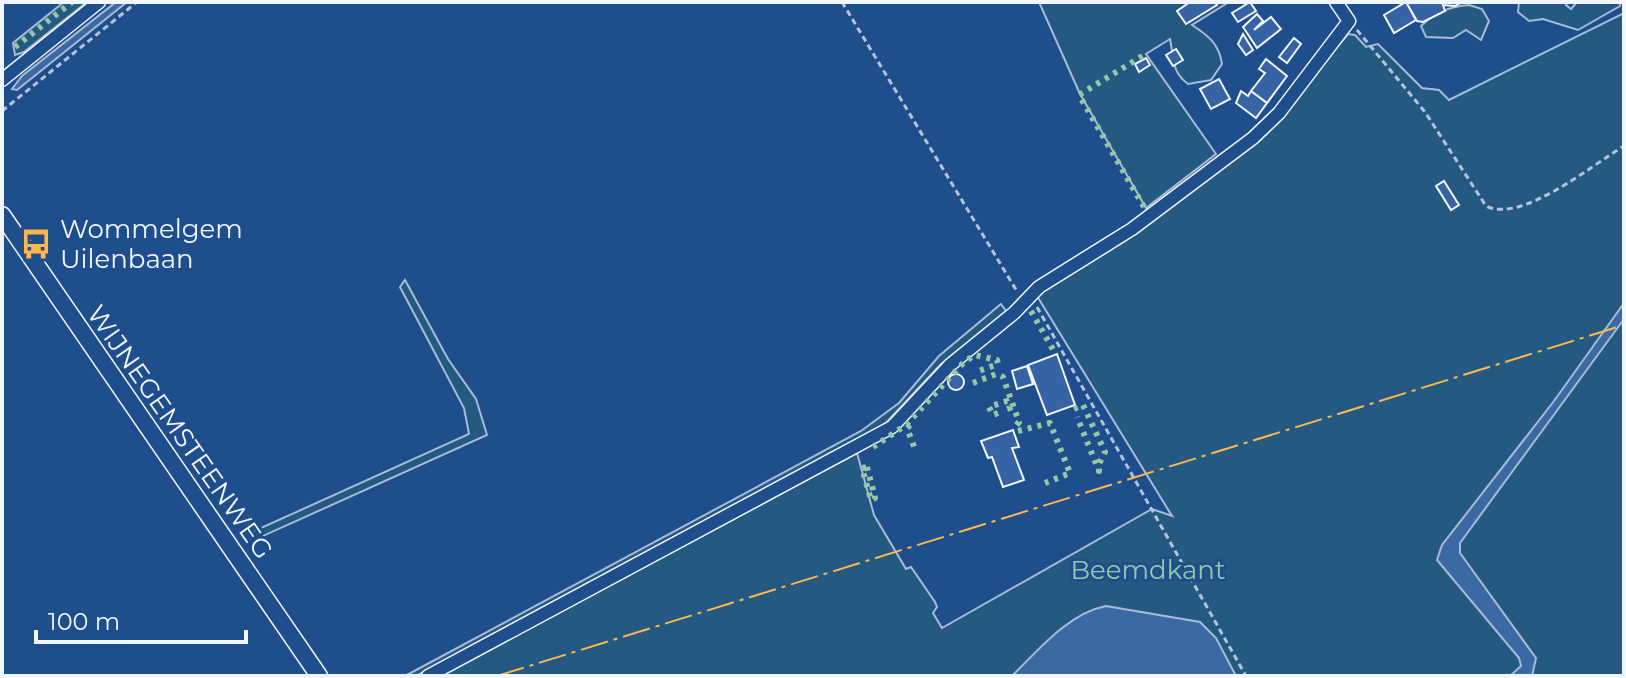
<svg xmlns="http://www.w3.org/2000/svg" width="1626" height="678" viewBox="0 0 1626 678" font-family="Montserrat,sans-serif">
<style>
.green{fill:#245a82;stroke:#a8bbd7;stroke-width:2}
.water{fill:#3b69a3;stroke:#a8bbd7;stroke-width:2}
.building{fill:#3563a3;stroke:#f2f6ff;stroke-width:2}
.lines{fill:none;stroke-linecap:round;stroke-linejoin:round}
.minor-casing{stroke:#f2f6ff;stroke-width:15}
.tertiary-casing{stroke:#f2f6ff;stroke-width:19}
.path{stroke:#b3c4dc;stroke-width:3;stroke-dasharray:6 4;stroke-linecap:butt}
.minor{stroke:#1f4e8c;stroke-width:12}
.tertiary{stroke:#1f4e8c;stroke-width:16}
.hedge{stroke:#97c8a6;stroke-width:6;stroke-dasharray:4 6;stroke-linecap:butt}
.power{stroke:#ffb74d;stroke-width:2;stroke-dasharray:28 6 4 6;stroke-linecap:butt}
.labels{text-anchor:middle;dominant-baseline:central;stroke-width:6;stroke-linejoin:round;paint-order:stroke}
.poi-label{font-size:26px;fill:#f2f6ff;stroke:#1f4e8c;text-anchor:start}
.street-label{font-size:26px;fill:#f2f6ff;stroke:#1f4e8c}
.park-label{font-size:26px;fill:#97c8a6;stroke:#1f4e8c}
</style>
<rect width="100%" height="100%" fill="#1f4e8c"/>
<!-- green -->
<path class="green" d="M64,2H87L24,52L15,55L13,43Z
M1039,2H1229L1192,25C1209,36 1219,44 1222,64L1211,80L1188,84C1171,71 1174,58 1170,39L1146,54L1216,154L1146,208L1080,94Z
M1519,2H1568L1566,5L1571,9L1577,2H1620V6L1578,30L1543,19L1529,21L1518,12Z
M1469,5L1482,9L1489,21L1481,40L1466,30L1453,38L1426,37L1421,26C1434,13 1451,6 1469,5Z
M1624,13V676H439L857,453L874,515L906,569L911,567L935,602L937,607L933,613L942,628L1152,509L1172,516L1037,296L1258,140L1348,34L1355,35L1366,47L1378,44L1422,88L1439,90L1449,100Z
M405,280L448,359L476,399L487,435L254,540L250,533L469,434L464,408L400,287Z
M1001,304L1006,311L941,364L884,425L416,676H405L861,431L899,403L939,356Z"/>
<!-- water -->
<path class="water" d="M116,2H127L17,90L12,89L22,76Z
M1624,303V319L1460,543V553L1536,658L1532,676H1510L1521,666L1519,658L1437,560L1442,545L1554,401Z
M1106,606L1200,622L1216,638L1236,676H1012C1038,650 1069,613 1106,606Z"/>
<!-- building -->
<path class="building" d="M1190,2H1215L1217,5L1186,24L1177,11Z
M1250,2L1256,11L1238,22L1232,13Z
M1406,2L1416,20L1394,33L1384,15Z
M1406,2H1462L1455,6L1443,5L1445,11L1423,22L1417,21Z
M1257,14L1263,21L1254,30L1271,17L1281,29L1257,48L1243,27Z
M1243,34L1253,50L1246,55L1238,44Z
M1294,38L1301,44L1287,63L1279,57Z
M1176,49L1183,60L1173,66L1166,55Z
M1146,58L1150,65L1139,72L1135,64Z
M1266,59L1287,76L1267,103L1251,91L1265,73L1259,69Z
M1219,79L1230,99L1211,109L1200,89Z
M1241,91L1248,96L1251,91L1267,103L1256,118L1236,103Z
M1444,181L1459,205L1451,210L1436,186Z
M1057,354L1075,405L1047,415L1028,365Z
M1027,366L1033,384L1017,389L1012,371Z
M948 382a8 8 0 1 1 16 0a8 8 0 1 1-16 0Z
M1013,430L1019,447L1012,448L1024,480L1003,487L992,457L988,458L981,441Z"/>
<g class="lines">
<!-- minor casing -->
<g class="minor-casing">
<path id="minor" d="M2,80L99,2
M428,676L892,427L950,365L1014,313L1039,287L1132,229L1253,138L1279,113L1349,21L1336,2"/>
</g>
<!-- tertiary casing -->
<g class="tertiary-casing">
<path id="tertiary" d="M2,215L319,676"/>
</g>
<!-- path -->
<path class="path" d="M842,2L1018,293
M1357,30L1425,112L1486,206C1521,224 1592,165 1624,146
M2,111L137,2
M1037,307L1246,676"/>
<!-- minor -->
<use href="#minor" class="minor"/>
<!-- tertiary -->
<use href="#tertiary" class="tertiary"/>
<!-- hedge -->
<path class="hedge" d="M15,47L72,2
M1144,207L1079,95L1144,55
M1031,311L1055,353
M973,383L996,374L1003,377L1019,422L1014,428
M1074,409L1083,405L1105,452L1099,464V471L1077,417
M998,413L993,415L989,407L1007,401L1010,408L1004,410
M910,425L907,428L915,449
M1018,431L1050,423L1070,473L1045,483
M873,447L906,425L964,362L975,355L997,360L998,364L976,372
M867,467L875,498L871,500L862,468Z"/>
<!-- power -->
<path class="power" d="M497,676L1624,325"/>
</g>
<!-- icons -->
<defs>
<g id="bus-bare" transform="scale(2.4)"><path d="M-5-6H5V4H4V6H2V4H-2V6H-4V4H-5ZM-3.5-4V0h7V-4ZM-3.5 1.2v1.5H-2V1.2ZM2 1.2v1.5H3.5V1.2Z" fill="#ffb74d" stroke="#1f4e8c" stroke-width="2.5" paint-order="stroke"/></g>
</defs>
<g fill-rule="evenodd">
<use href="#bus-bare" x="36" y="244"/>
</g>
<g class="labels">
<!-- poi labels -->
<g class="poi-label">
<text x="60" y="229">Wommelgem<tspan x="60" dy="30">Uilenbaan</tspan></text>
</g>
<!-- street labels -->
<g class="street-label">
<text transform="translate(180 432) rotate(55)">WIJNEGEMSTEENWEG</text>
</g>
<!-- park labels -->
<g class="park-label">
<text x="1148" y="570">Beemdkant</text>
</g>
</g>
<!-- border -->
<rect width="1626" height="678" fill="none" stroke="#f2f6ff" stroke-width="8"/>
<!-- scale -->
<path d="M36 630v12h210v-12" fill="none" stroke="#f2f6ff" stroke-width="4"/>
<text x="48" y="630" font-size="24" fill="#f2f6ff" stroke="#1f4e8c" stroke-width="6" paint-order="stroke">100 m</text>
</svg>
